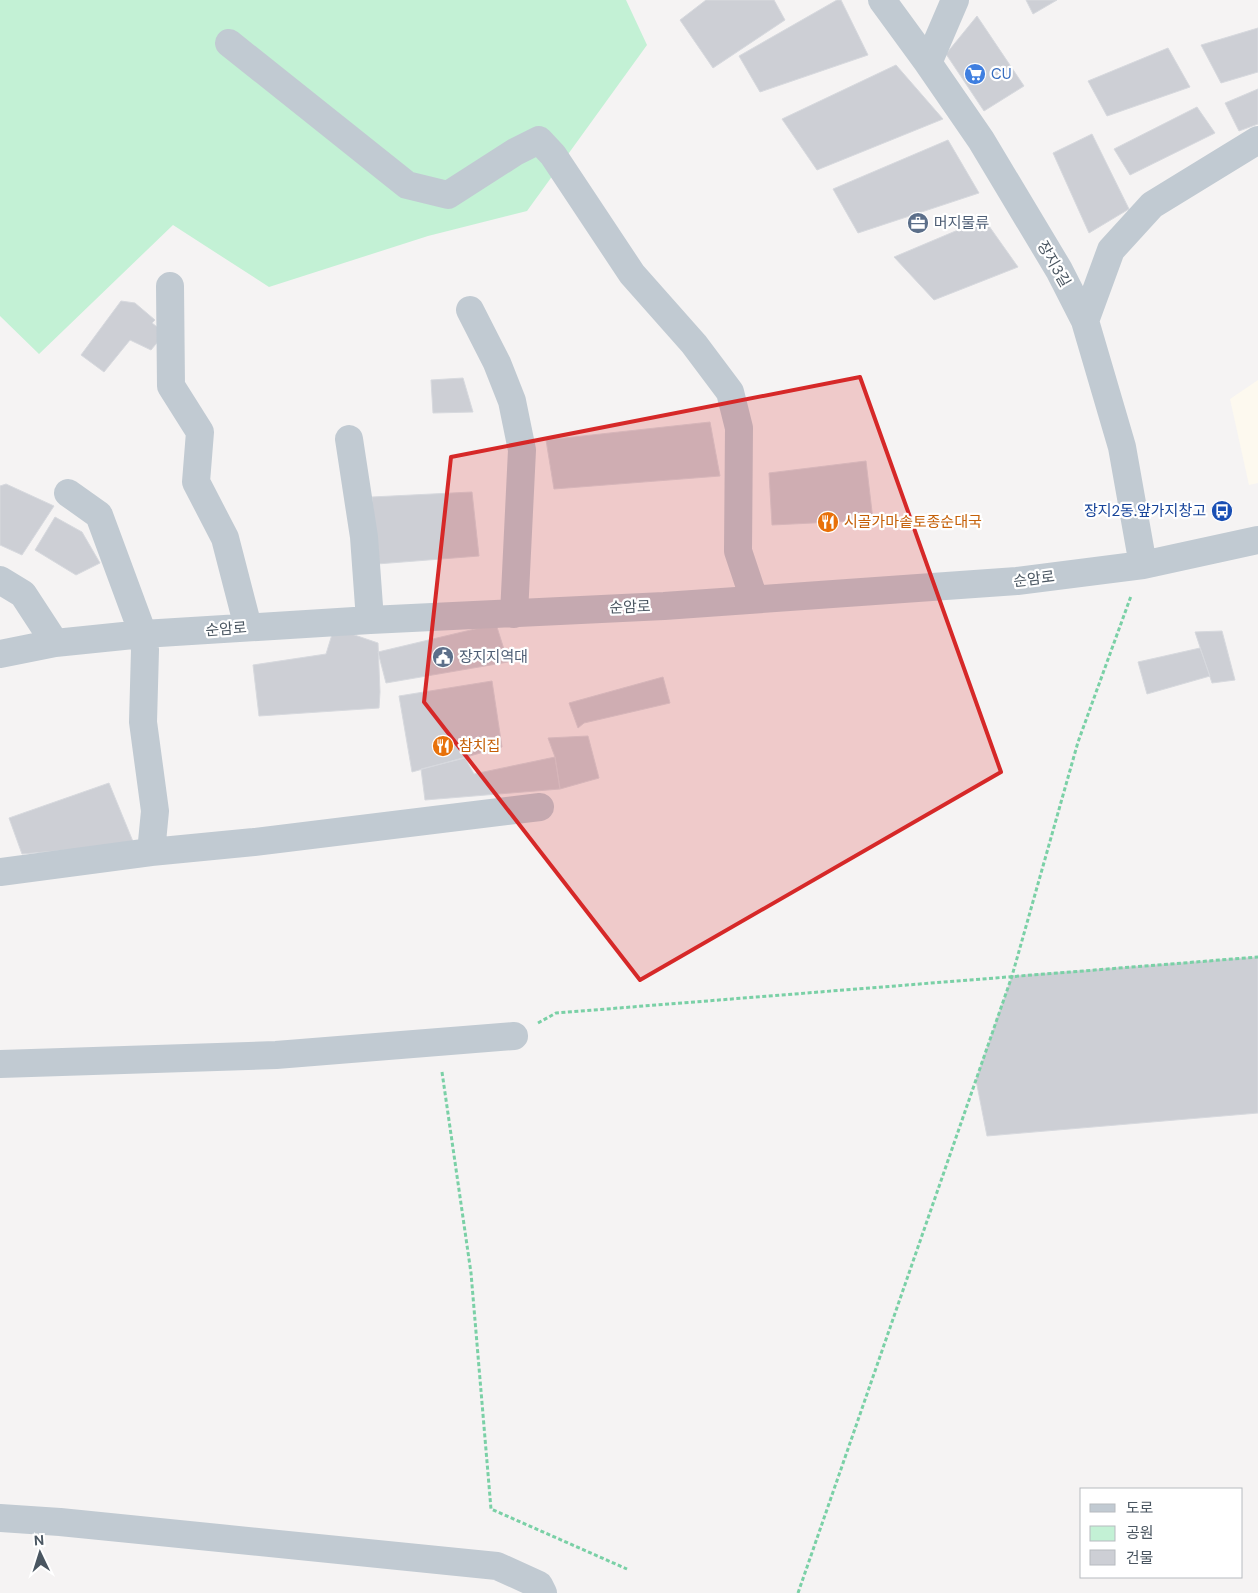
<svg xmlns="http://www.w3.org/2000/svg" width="1258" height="1593" viewBox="0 0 1258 1593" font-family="'DM Sans','Noto Sans KR',sans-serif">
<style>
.commercial{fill:#fdf9ef}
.green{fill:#c3f1d5}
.building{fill:#cdcfd5;stroke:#d7d9de}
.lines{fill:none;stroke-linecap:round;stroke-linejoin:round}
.path{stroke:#7ad0a6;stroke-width:3;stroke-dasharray:4 2.5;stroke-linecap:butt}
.minor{stroke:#c1cad2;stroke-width:28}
.marked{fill:#d62828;fill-opacity:0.2;stroke:#d62828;stroke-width:4;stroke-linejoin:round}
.labels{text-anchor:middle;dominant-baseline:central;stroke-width:4.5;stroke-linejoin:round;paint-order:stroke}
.shop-label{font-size:15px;fill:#366cbe;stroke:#fff;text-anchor:start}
.service-label{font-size:15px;fill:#4e5e75;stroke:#fff;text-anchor:start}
.street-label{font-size:15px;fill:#4a5661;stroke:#fff}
.transit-label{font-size:15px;fill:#164399;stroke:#fff;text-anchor:end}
.food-label{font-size:15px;fill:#c56008;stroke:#fff;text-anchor:start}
</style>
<rect width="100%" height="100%" fill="#f5f3f3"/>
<!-- commercial -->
<path class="commercial" d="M1258,380V483L1249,485L1230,399Z"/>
<!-- green -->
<path class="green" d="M0,0H626L647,45L527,211L428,236L269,287L173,225L39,354L0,316Z"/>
<!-- building -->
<path class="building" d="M706,0H774L785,20L713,68L680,20Z
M837,0H841L868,55L760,92L739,56Z
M1026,0H1057L1033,14Z
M977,16L1024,86L984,111L946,54Z
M1258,28V72L1221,83L1201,45Z
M1168,48L1190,87L1107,116L1088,81Z
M896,65L943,119L817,170L782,119Z
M1258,89V124L1239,131L1225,103Z
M1197,107L1215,133L1130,175L1114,149Z
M1092,134L1129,209L1089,233L1053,153Z
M948,140L979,193L858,233L833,189Z
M984,219L1018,267L934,300L894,257Z
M121,301L135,303L155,320L152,323L165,333L151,350L130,340L104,372L81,355Z
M463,378L473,412L433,413L431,380Z
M710,422L720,476L554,489L546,440Z
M866,461L873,520L772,525L769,473Z
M6,484L54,506L22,555L0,545V486Z
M472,492L479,556L377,564L372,497Z
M55,517L82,532L100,563L76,575L35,550Z
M496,624L508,662L386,683L378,652Z
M334,628L378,643L380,692L379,708L259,716L253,665L326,654Z
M1222,631L1235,680L1212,683L1195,632Z
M1200,648L1210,676L1147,694L1138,662Z
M663,677L670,703L584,723L578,728L569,703Z
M492,681L502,747L412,772L399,696Z
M588,736L599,778L560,789L555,757L548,738Z
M555,757L560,789L425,800L421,769L465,758L474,774Z
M109,783L134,844L22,854L9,818Z
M1258,957V1113L987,1136L976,1080L1012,976Z"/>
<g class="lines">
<!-- path -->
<path class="path" d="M538,1023L556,1013L1258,957
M442,1072L471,1273L491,1509L627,1569
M798,1593L1012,976L1078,742L1131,596"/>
<!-- minor -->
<path class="minor" d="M882,0L928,63L981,140L1059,270L1085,321L1122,447L1143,565
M229,43L407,185L448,195L515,152L539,140L553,155L632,274L694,344L730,392L739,428L738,551L754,599
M928,63L955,0
M170,286L171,386L200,432L196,482L225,538L248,627
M470,310L497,363L512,401L522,450L514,614
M1085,321L1111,250L1152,205L1258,140
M349,439L364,537L370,620
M68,493L99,515L143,634L145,650L143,722L155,811L151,852
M0,580L23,594L55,643
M0,654L55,643L143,634L370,620L664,606L1017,581L1143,565L1258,540
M0,872L151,852L254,842L540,807
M0,1064L276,1055L514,1036
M0,1518L60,1522L497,1566L539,1585L543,1593"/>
</g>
<!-- marked area -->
<path class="marked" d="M860,377L1001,772L640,980L424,702L451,457Z"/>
<!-- icons -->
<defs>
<g id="supermarket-disc" transform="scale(1.125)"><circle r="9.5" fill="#3f7fe0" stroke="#fff"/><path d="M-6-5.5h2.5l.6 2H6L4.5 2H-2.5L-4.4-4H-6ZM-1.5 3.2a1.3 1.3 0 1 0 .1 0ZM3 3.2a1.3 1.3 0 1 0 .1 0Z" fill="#fff"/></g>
<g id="office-disc" transform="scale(1.125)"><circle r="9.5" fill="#5c6f8a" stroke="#fff"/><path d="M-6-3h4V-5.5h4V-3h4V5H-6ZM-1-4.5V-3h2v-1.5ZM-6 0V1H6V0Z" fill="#fff"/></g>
<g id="bus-disc" transform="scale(1.125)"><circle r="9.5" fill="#1a4fb4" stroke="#fff"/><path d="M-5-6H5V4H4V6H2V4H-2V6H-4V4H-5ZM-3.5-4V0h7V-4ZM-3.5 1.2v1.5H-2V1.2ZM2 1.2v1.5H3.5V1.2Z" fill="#fff"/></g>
<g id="restaurant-disc" transform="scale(1.125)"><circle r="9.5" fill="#e8710a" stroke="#fff"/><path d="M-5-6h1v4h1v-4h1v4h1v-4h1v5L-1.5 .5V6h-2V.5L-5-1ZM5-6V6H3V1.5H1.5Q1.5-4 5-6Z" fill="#fff"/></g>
<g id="civic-disc" transform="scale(1.125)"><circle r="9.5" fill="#5c6f8a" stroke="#fff"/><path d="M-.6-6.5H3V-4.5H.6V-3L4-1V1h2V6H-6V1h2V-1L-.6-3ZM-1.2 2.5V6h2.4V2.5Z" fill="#fff"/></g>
</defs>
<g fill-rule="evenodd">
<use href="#supermarket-disc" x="975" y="74"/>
<use href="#office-disc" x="918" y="223"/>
<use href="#bus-disc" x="1222" y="511"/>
<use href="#restaurant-disc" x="828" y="522"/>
<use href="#civic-disc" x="443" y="657"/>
<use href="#restaurant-disc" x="443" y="746"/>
</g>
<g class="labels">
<!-- shop labels -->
<g class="shop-label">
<text x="991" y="74">CU</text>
</g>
<!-- service labels -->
<g class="service-label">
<text x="934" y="223">머지물류</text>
<text x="459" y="657">장지지역대</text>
</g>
<!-- street labels -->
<g class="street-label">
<text transform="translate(1054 264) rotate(60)">장지3길</text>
<text transform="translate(1034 579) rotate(-7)">순암로</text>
<text transform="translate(630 607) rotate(-2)">순암로</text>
<text transform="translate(226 629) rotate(-4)">순암로</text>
</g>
<!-- transit labels -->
<g class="transit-label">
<text x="1206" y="511">장지2동.앞가지창고</text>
</g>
<!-- food labels -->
<g class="food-label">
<text x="844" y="522">시골가마솥토종순대국</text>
<text x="459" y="746">참치집</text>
</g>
</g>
<!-- legend -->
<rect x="1080" y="1488" width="162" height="90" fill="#ffffff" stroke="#b7bbc0"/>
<rect x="1090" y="1504" width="25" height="8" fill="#c1cad2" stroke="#b7bbc0"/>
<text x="1126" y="1513" font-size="15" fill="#4a5661">도로</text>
<rect x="1090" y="1526" width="25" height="15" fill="#c3f1d5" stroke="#b7bbc0"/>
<text x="1126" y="1538" font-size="15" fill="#4a5661">공원</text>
<rect x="1090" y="1550" width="25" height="15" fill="#cdcfd5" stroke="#b7bbc0"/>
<text x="1126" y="1563" font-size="15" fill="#4a5661">건물</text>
<!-- north arrow -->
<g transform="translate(40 1553) rotate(356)" stroke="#ffffff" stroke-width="4" paint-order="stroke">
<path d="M0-4L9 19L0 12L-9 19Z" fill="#4a5661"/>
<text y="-8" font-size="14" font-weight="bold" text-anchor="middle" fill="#4a5661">N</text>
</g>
</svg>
